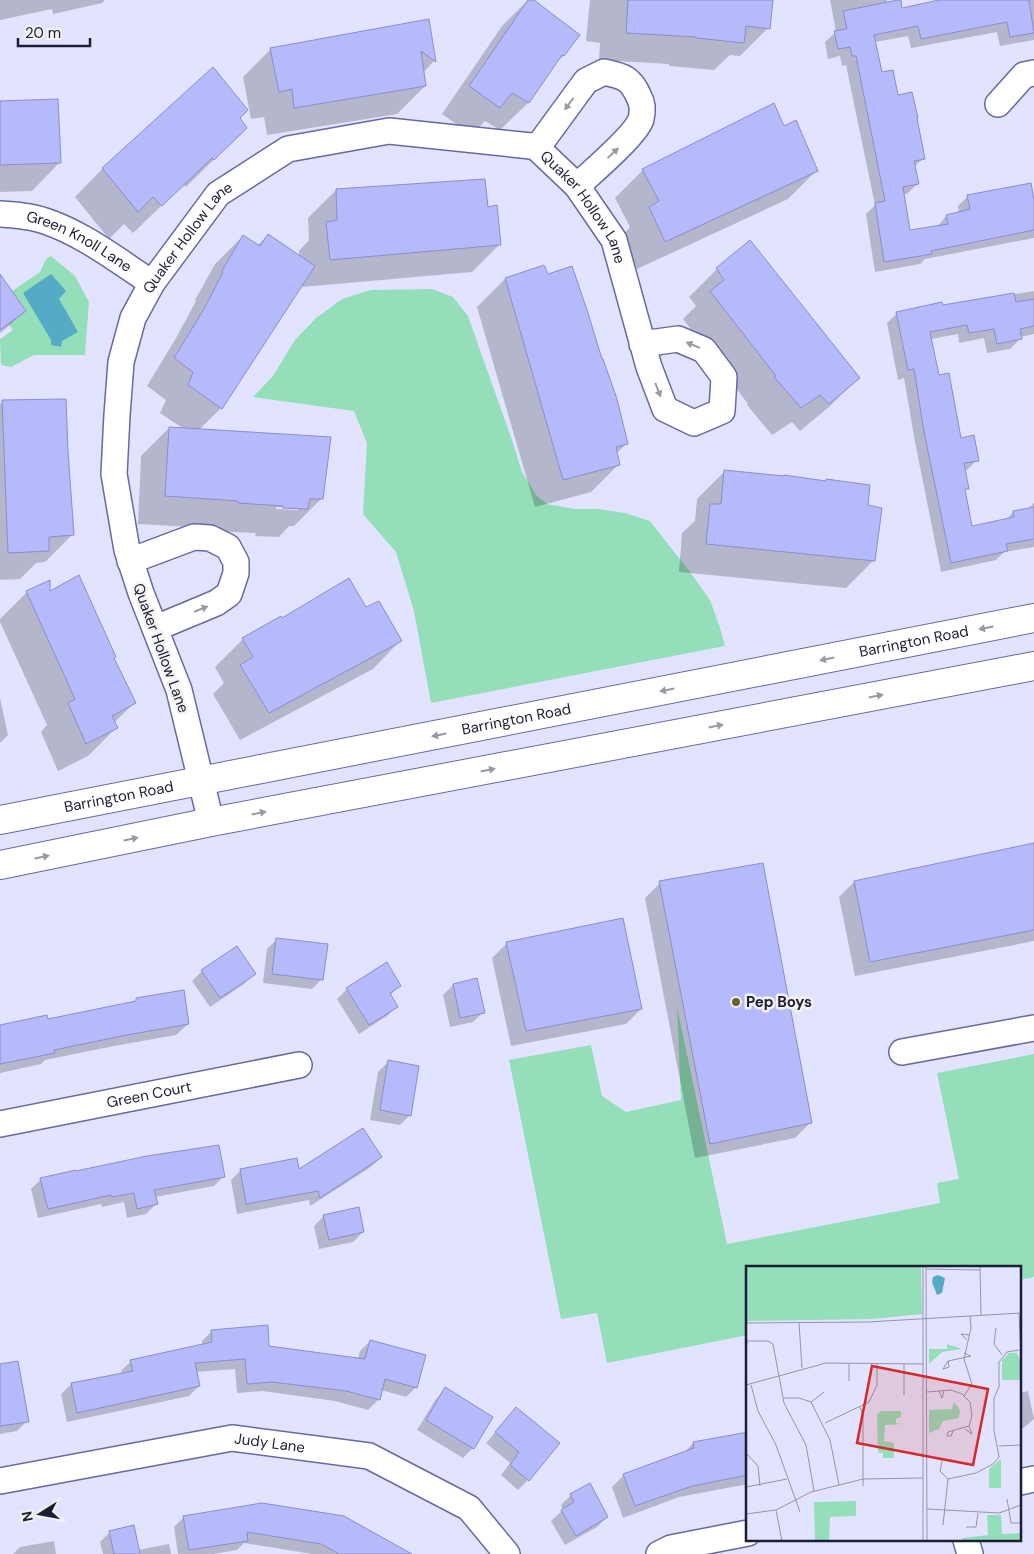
<svg xmlns="http://www.w3.org/2000/svg" width="1034" height="1554" viewBox="0 0 1034 1554" font-family="'DM Sans',sans-serif">
<style>
.green{fill:#94deba}
.water{fill:#55aac6}
.shadow{fill:#0003;fill-rule:evenodd}
.building{fill:#b6b9fa;stroke:#8b8ccb}
.lines{fill:none;stroke-linecap:round;stroke-linejoin:round}
.minor-casing{stroke:#6768a4;stroke-width:28}
.major-casing{stroke:#6768a4;stroke-width:30}
.minor{stroke:#fff;stroke-width:25}
.major{stroke:#fff;stroke-width:28}
.oneway{fill:#9999a4}
.poi-dot{fill:#68622f;stroke:#f3f3f3;stroke-width:2}
.labels{text-anchor:middle;dominant-baseline:central;stroke-width:5;stroke-linejoin:round;paint-order:stroke}
.street-label{font-size:15px;fill:#1d1d35;stroke:#f3f3f3}
.poi-label{font-size:15px;font-weight:bold;fill:#1d1d35;stroke:#f3f3f3;text-anchor:start}
.inset-road{fill:none;stroke:#9394ae;stroke-width:1}
.view{fill:#d62828;fill-opacity:0.15;stroke:#d62828;stroke-width:2.5}
.inset-edge{fill:none;stroke:#1d1d35;stroke-width:2.5}
</style>
<rect width="100%" height="100%" fill="#e2e4ff"/>
<!-- green -->
<path class="green" d="M51,256L75,276L89,302L85,355H34L11,367L1,365L0,339L13,330L9,324L26,311L12,291L40,272L46,259Z
M432,289L453,297L468,316L512,440L522,472L536,495L547,504L575,509H598L625,513L650,521L693,576L710,600L720,628L725,646L431,703L414,611L396,552L363,514L367,443L354,411L253,397L273,376L295,340L316,318L342,299L371,290Z
M677,1007L727,1244L940,1203L937,1183L959,1179L937,1073L1034,1054V1277L1020,1280V1268H748V1335L607,1363L597,1313L561,1319L509,1060L591,1045L602,1096L626,1112L681,1100Z"/>
<!-- water -->
<path class="water" d="M51,274L66,291L59,299L78,332L62,341L61,347L51,345V340L23,293Z"/>
<!-- shadow -->
<path class="shadow" d="M0,0H105L102,3L53,14L52,9L0,20Z
M528,0H532L578,36L563,56L555,64L528,103L500,130L485,121L472,135L442,114L502,26Z
M590,0H771L768,28L740,56L730,55L714,70L669,66V64L599,60L600,43L586,41Z
M830,0H887V4L901,9L945,0H1034V40L1000,46L997,32L911,48L908,36L875,42L881,73L897,96L924,158L914,167L917,184L907,194H903L909,232L937,227L946,216L959,213L958,206L968,196L1034,199V238L925,259L920,264L875,272L866,214L875,205L846,65L842,66L840,56L828,59L825,42L836,32Z
M428,21L434,61L423,73L425,86L397,114L267,135L264,117L251,119L243,77L271,49Z
M213,69L238,118L246,128L186,187L183,185L133,233L124,224L109,239L75,197L102,169Z
M0,102L59,163L32,191L0,192Z
M784,128L816,171L788,199L637,269L622,236L630,227L615,198L643,170Z
M336,190L486,208L499,245L472,272L302,287V284L221,408L199,430L322,498L294,526H289L279,537L255,536L256,533L210,531L211,528L138,524L141,456L169,428L184,429L160,413L166,400L147,386L176,338L196,301L195,300L215,264L243,236L257,246L268,235L299,257V251L309,240L308,218ZM276,507L298,508V510L276,509Z
M717,269L858,378L830,406L800,431L792,422L772,435L747,405L748,404L683,319L696,306L689,297Z
M505,279L627,443L616,454L619,464L591,492L535,507L477,307Z
M0,286L24,311L9,326L0,333Z
M1034,291V334L1020,337V339L1010,349L987,353L984,338L959,343L958,334L931,339L938,377L960,439L977,460L967,470L964,471L967,488L964,492L971,527L1006,520L1013,512L1027,510L1034,503V547L1004,552L996,560L941,572L915,442L904,378L898,380L887,323L897,313Z
M2,402L73,534L45,562L36,563L20,579L0,580V404Z
M725,471L825,482L826,480L867,506L874,560L846,588L679,572L682,533L695,521L697,499Z
M27,592L49,594L113,658L135,702L114,723L116,728L88,756L58,771L41,732L47,725L0,622V619Z
M365,609L400,641L373,669L240,740L213,694L224,683L215,667L243,639L281,618V619Z
M0,698L8,735L0,743Z
M1034,844V941L855,976L839,897L854,882Z
M660,883L810,1123L795,1138L695,1158L645,898Z
M277,939L322,979L312,989L263,983L267,949Z
M507,943L641,1009L626,1024L511,1046L492,958Z
M202,971L254,974L244,984L210,1007L192,981Z
M400,985L390,995L397,1006L387,1016L359,1034L337,999L347,989Z
M453,985L483,1012L473,1022L450,1027L443,995Z
M137,999L188,1024L176,1035L114,1046L45,1060L41,1064L0,1073V1026L47,1021L133,1003Z
M388,1062L410,1115L400,1125L370,1120L378,1072Z
M381,1157L371,1167L310,1206L309,1200L237,1214L231,1180L241,1170L298,1171Z
M75,1172L224,1176L214,1186L155,1197L156,1204L146,1214L127,1218L124,1202L102,1207L101,1204L38,1218L31,1189L41,1179Z
M324,1216L363,1232L353,1242L319,1249L314,1226Z
M212,1331L268,1347L358,1359L360,1351L370,1341L416,1387L406,1397L381,1390L378,1400L368,1410L335,1401L262,1391L237,1393L235,1369L196,1372L199,1386L189,1396L67,1422L61,1394L71,1384L122,1374L121,1371L131,1361L202,1345V1341Z
M0,1365L27,1421L17,1431L0,1434Z
M445,1389L473,1448L463,1458L417,1430L436,1399Z
M1028,1391L1034,1419L1020,1431V1393Z
M516,1408L528,1480L518,1490L501,1475L510,1463L486,1443Z
M748,1433V1484L679,1497L623,1518L612,1487L624,1475L683,1454L693,1443Z
M571,1495L607,1517L597,1527L565,1545L551,1521L563,1510L561,1505Z
M184,1517L409,1554H312L244,1543L237,1550L213,1554H178L174,1527Z
M110,1532L138,1550L169,1544L171,1554H103L100,1542Z
M54,1541L56,1554H13L20,1547Z"/>
<!-- building -->
<path class="building" d="M528,0H534L580,35L564,56L562,55L529,103L512,93L500,108L469,86Z
M628,0H773L770,29L746,26L744,43L696,38V37L626,33Z
M898,0H901L902,8L939,0H1029L1034,33L1010,37L1007,22L921,39L918,26L874,35L882,72L893,70L898,95L912,92L918,118H917L925,159L914,161L919,184L903,187L910,230L948,224L946,215L970,209L967,195L1031,183L1034,200V230L931,251L932,254L884,262L875,203L885,201L856,56H852L850,47L838,49L834,31L847,29L843,11Z
M429,19L436,62L421,51L426,86L294,108L292,89L279,92L270,48Z
M213,67L248,110L240,118L247,128L214,160L212,158L162,206L153,197L138,212L102,168Z
M58,99L61,163L0,165V101Z
M774,103L784,126L796,120L818,171L665,242L649,207L659,201L642,169Z
M485,179L488,207L497,205L501,245L330,260L326,222L337,220L336,189Z
M268,234L315,266L222,409L188,385L193,372L174,358L204,309L223,272L222,271L243,235L260,246Z
M750,240L860,378L829,404L820,395L801,408L774,377L776,376L710,291L724,280L716,268Z
M544,265L548,274L572,266L588,313L602,359H603L617,399L628,444L616,447L620,465L563,480L505,278Z
M0,274L26,311L0,330Z
M1014,293L1016,302L1034,299V326L1020,329L1022,339L997,344L994,329L969,333L967,325L930,332L939,375L949,373L961,438L974,435L979,461L964,463L969,489H965L972,526L1014,517L1013,511L1034,507V539L1006,544L1008,551L951,563L924,432L914,369L908,370L896,312L942,302L943,305Z
M66,399L68,451L74,535L49,537V551L8,553L2,400Z
M169,427L331,437L323,499H310L308,509L283,508V506L238,503V501L165,496Z
M724,470L784,476V475L826,481V479L870,485L868,505L882,508L875,561L706,544L710,504H721Z
M79,575L116,657L114,658L136,703L112,716L118,728L86,744L68,703L75,699L26,591L50,580V591Z
M349,578L366,607L379,601L402,641L269,713L240,665L253,657L242,638L281,616L282,618Z
M1034,843V930L870,962L854,881Z
M763,863L812,1123L710,1144L659,881Z
M623,918L642,1009L526,1031L506,942Z
M276,938L328,944L323,980L272,974Z
M237,946L256,974L220,998L201,970Z
M387,962L401,986L390,993L398,1007L369,1025L346,988Z
M477,978L485,1013L460,1018L453,984Z
M184,990L189,1024L127,1035L54,1050L55,1053L0,1064V1025L47,1015L48,1019L136,1001V998Z
M388,1060L419,1066L411,1116L380,1110Z
M363,1128L382,1157L320,1198L318,1191L246,1204L240,1169L297,1158L299,1169Z
M219,1145L225,1177L154,1190L158,1204L137,1209L134,1193L112,1197L111,1195L48,1209L40,1178L76,1170V1171L147,1156Z
M359,1207L364,1232L329,1240L323,1215Z
M268,1325L269,1346L365,1359L370,1340L426,1355L417,1388L385,1379L380,1400L346,1391L272,1382L247,1384L245,1359L195,1363L200,1386L77,1413L71,1383L133,1371L130,1360L212,1342L211,1330Z
M18,1361L29,1422L0,1426V1364Z
M445,1387L493,1417L474,1449L426,1420Z
M516,1407L560,1443L529,1481L510,1465L519,1452L495,1432Z
M748,1432V1475L692,1486L635,1506L623,1474L694,1448L693,1442Z
M590,1483L608,1517L576,1536L561,1510L574,1502L570,1494Z
M262,1503L344,1516L412,1554H339L321,1544L247,1532L248,1541L189,1550L183,1516Z
M134,1525L140,1554H114L109,1531Z"/>
<g class="lines">
<!-- minor casing -->
<g class="minor-casing">
<g id="minor">
<path d="M998,104L1024,75L1034,73"/>
<path d="M537,148L586,81L604,72C623,76 631,78 639,97C643,104 643,111 641,119C636,135 591,173 577,186"/>
<path id="s1" d="M0,214C15,215 31,216 45,221C84,234 118,261 152,283"/>
<path d="M130,561L194,537L210,538L228,547L236,562V573L229,594L216,603L156,628"/>
<path id="s2" d="M211,822L179,690L141,593L127,550L114,474L117,415L121,362L133,318L152,283L218,194L288,149L389,131L531,146L537,148L577,186L614,240L649,367L665,409L694,423L722,411L724,377L704,350L678,339L642,344"/>
<path d="M902,1052L1034,1028"/>
<path id="s3" d="M0,1124L299,1065"/>
<path id="s4" d="M0,1481L232,1438L369,1456L469,1508L507,1554"/>
<path d="M1020,1482L1034,1479"/>
<path d="M966,1540L970,1554"/>
<path d="M659,1554L671,1548L748,1533"/>
</g>
</g>
<!-- major casing -->
<g class="major-casing">
<g id="major">
<path id="s5" d="M0,820L1034,618"/>
<path d="M0,865L211,822L1034,666"/>
</g>
</g>
<!-- minor -->
<use href="#minor" class="minor"/>
<!-- major -->
<use href="#major" class="major"/>
</g>
<!-- one-way arrows -->
<defs><path id="oneway-solid" d="M-6-.8H1V-3.2L6.5 0L1 3.2V.8H-6Z" transform="scale(1.25)"/></defs>
<g class="oneway">
<use href="#oneway-solid" transform="translate(569 104) rotate(126)"/>
<use href="#oneway-solid" transform="translate(613 153) rotate(-43)"/>
<use href="#oneway-solid" transform="translate(693 345) rotate(-158)"/>
<use href="#oneway-solid" transform="translate(658 390) rotate(69)"/>
<use href="#oneway-solid" transform="translate(201 609) rotate(-22)"/>
<use href="#oneway-solid" transform="translate(986 628) rotate(169)"/>
<use href="#oneway-solid" transform="translate(827 659) rotate(169)"/>
<use href="#oneway-solid" transform="translate(667 690) rotate(169)"/>
<use href="#oneway-solid" transform="translate(876 696) rotate(-11)"/>
<use href="#oneway-solid" transform="translate(716 726) rotate(-11)"/>
<use href="#oneway-solid" transform="translate(439 735) rotate(169)"/>
<use href="#oneway-solid" transform="translate(488 770) rotate(-11)"/>
<use href="#oneway-solid" transform="translate(259 813) rotate(-11)"/>
<use href="#oneway-solid" transform="translate(131 839) rotate(-12)"/>
<use href="#oneway-solid" transform="translate(42 857) rotate(-12)"/>
</g>
<!-- markers -->
<circle class="poi-dot" cx="736" cy="1002" r="5"/>
<g class="labels">
<!-- street labels -->
<g class="street-label">
<text stroke="none"><textPath href="#s2" startOffset="1082">Quaker Hollow Lane</textPath></text>
<text stroke="none"><textPath href="#s2" startOffset="618">Quaker Hollow Lane</textPath></text>
<text stroke="none"><textPath href="#s1" startOffset="85">Green Knoll Lane</textPath></text>
<text stroke="none"><textPath href="#s5" startOffset="931">Barrington Road</textPath></text>
<text transform="translate(161 648) rotate(70)">Quaker Hollow Lane</text>
<text stroke="none"><textPath href="#s5" startOffset="526">Barrington Road</textPath></text>
<text stroke="none"><textPath href="#s5" startOffset="121">Barrington Road</textPath></text>
<text stroke="none"><textPath href="#s3" startOffset="152">Green Court</textPath></text>
<text stroke="none"><textPath href="#s4" startOffset="274">Judy Lane</textPath></text>
</g>
<!-- poi labels -->
<g class="poi-label">
<text x="746" y="1002">Pep Boys</text>
</g>
</g>
<!-- overview -->
<g transform="translate(746 1266)">
<rect width="275" height="275" fill="#e2e4ff"/>
<path d="M0,0H175L176,48L127,53L0,55ZM201,78L216,83L196,86L183,98V83H201ZM263,87H271L275,97V114H256V94ZM208,136L214,144L213,152L197,155L193,163L183,167V144L206,143ZM135,145H155V151L150,153V157L157,158L139,159L138,175L148,177V192H137V187H132L131,148ZM255,193V222H243V203ZM110,235V250L84,251L83,275H69L68,236ZM241,249H255L256,268L275,267V275H216V272L242,269Z" fill="#94deba"/>
<path d="M192,9L199,12L196,27L191,29L186,16L187,11Z" fill="#55aac6"/>
<path class="inset-road" d="M177,0V275M180,0L181,275M234,0L235,49M181,3L234,4M273,47L275,89M0,57L122,56L275,47M53,57L56,102M250,62L248,78L256,89M221,74L215,68L223,69M0,75H22L27,78L38,137L60,179L68,225M0,90L1,75M202,95L203,101L197,103L202,95L225,90L218,87M103,98V115M158,98V129M0,119L80,97L178,98M5,119L12,145L30,179L54,246M193,125L196,132L198,124M181,126L205,124L216,128L224,136L226,150L223,160L202,166L201,170H205L207,165M218,130L226,118L218,93L225,62L224,50M37,132H53L65,136L84,174L93,219M65,136L78,126M114,141L117,150V220M79,157L123,136L131,119V98M219,163L226,168L223,160M253,180L275,179M0,187L12,200L14,220M196,195L194,205L202,213M0,221L41,213M261,233L265,257H275M181,243L253,247L275,239M30,244L36,275M0,248L30,244L65,226L117,213L177,212M197,259L202,213L230,207L247,198L253,191L248,164V132L253,121V96L261,86L273,84M220,261H230L232,247"/>
<path class="view" d="M126,100L242,123L227,199L111,177Z"/>
<rect width="275" height="275" class="inset-edge"/>
</g>
<!-- north arrow -->
<g transform="translate(40 1514) rotate(259)" stroke="#f3f3f3" stroke-width="4" paint-order="stroke">
<path d="M0-4L9 19L0 12L-9 19Z" fill="#1d1d35"/>
<text y="-8" font-size="14" font-weight="bold" text-anchor="middle" fill="#1d1d35">N</text>
</g>
<!-- scale -->
<path d="M18 38v8h72v-8" fill="none" stroke="#1d1d35" stroke-width="2.5"/>
<text x="25" y="38" font-size="15" fill="#1d1d35" stroke="#f3f3f3" stroke-width="4" paint-order="stroke">20 m</text>
</svg>
